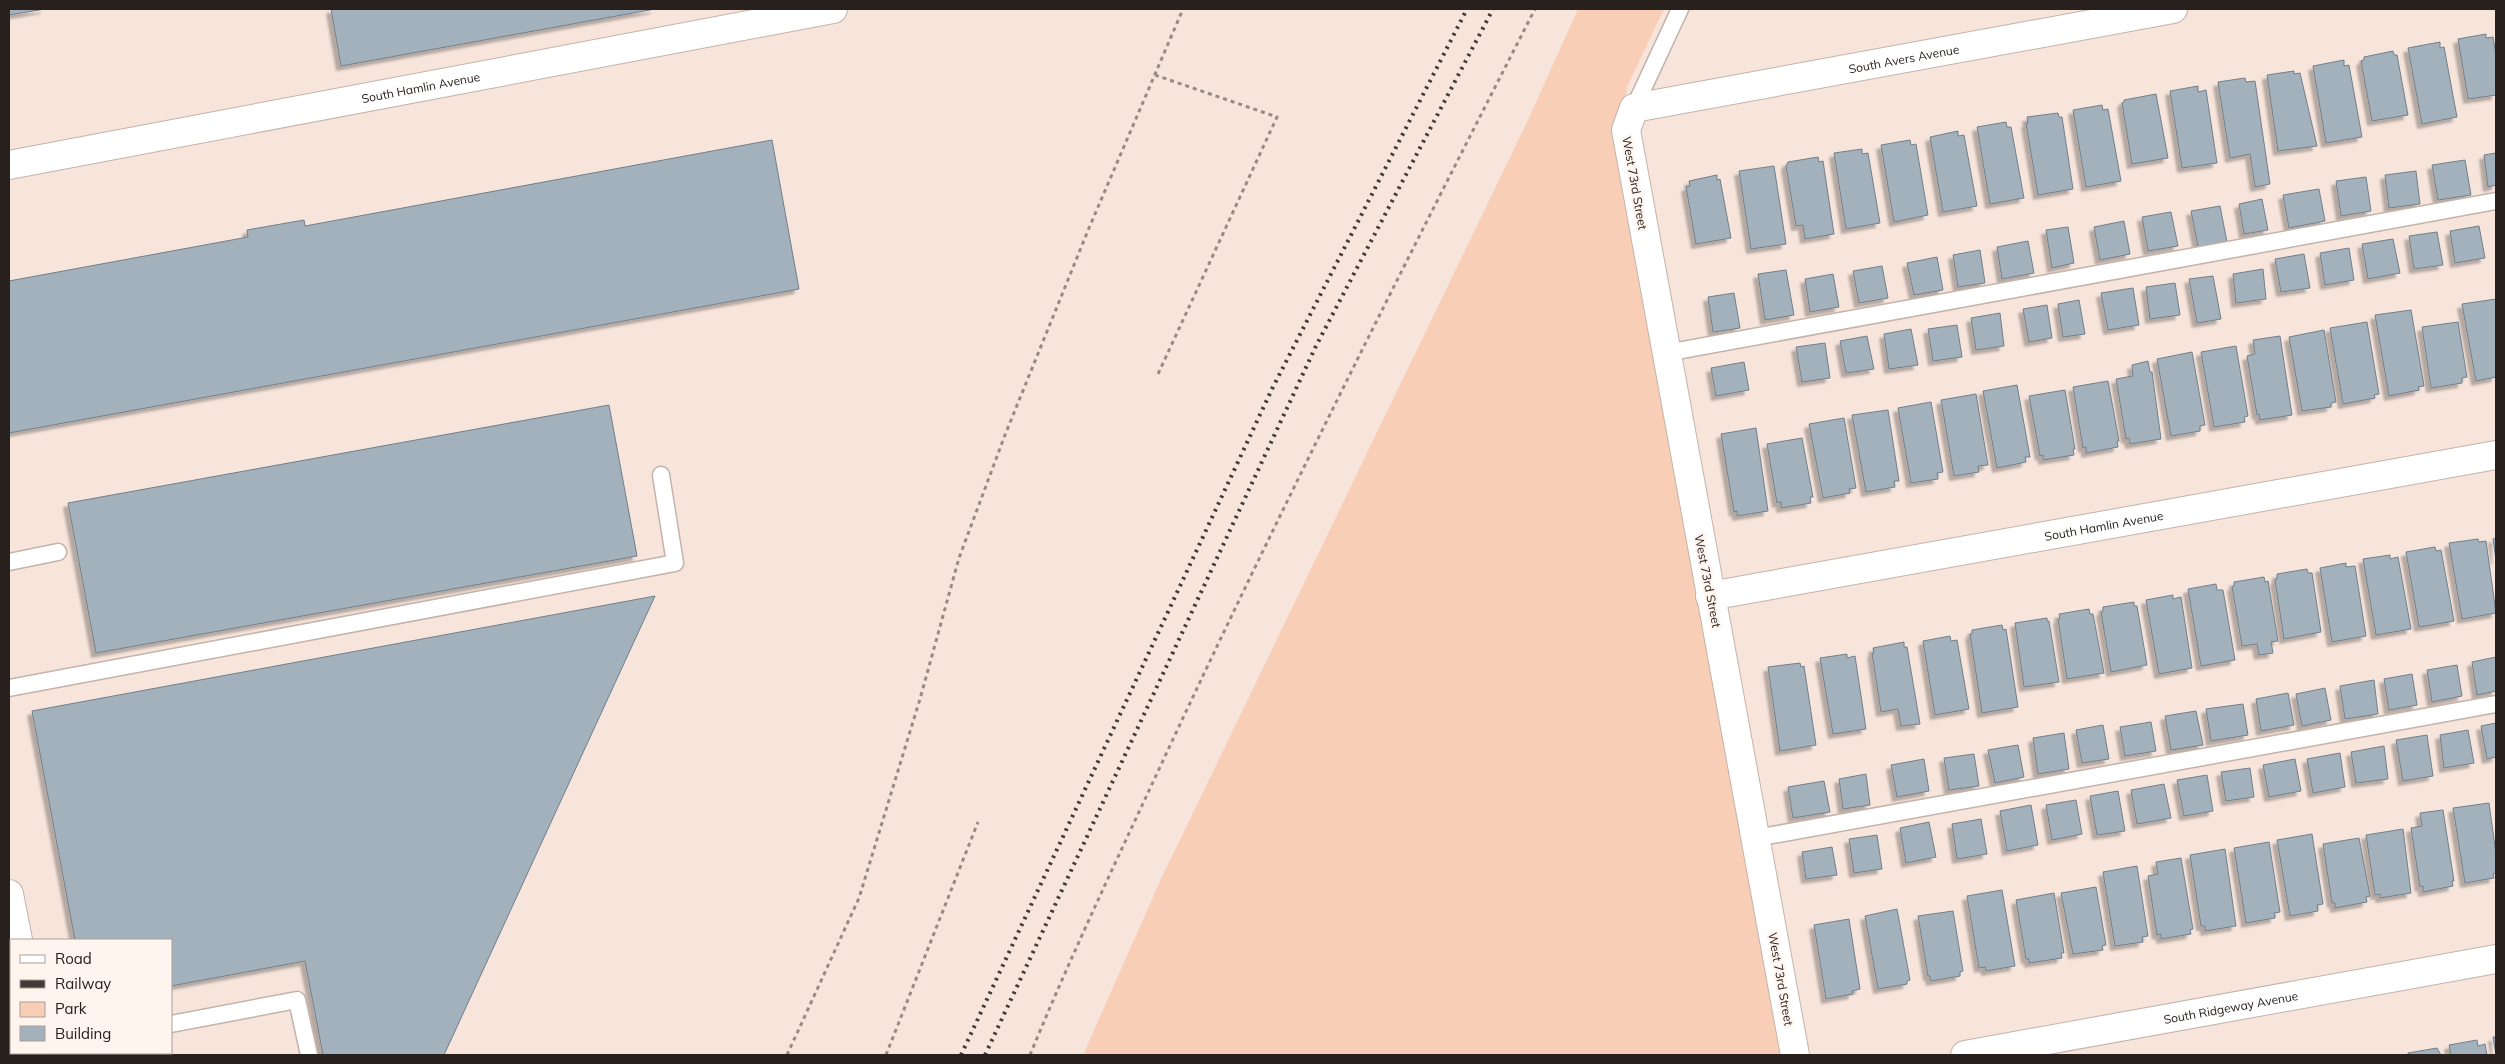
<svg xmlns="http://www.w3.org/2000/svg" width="2505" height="1064" viewBox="0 0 2505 1064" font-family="Mulish,sans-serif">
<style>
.green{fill:#f8ceb7}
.building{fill:#a2b1bc;stroke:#717f8a;filter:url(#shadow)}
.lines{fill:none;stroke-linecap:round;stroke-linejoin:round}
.lane-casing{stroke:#c4b3aa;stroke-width:19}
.street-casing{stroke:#c4b3aa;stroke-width:30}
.path{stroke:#968a83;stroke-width:3;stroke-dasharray:4 4;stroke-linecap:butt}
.lane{stroke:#fff;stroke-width:16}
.street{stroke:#fff;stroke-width:28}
.rail{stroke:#433b37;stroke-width:4;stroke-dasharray:2.5 5;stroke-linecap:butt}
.labels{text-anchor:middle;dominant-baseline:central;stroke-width:4.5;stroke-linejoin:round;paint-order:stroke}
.street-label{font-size:12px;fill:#27201d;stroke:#fff4ee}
</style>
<defs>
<filter id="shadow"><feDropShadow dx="-4.5" dy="4.5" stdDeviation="1" flood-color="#0004"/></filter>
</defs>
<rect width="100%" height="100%" fill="#f7e5dc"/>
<!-- green -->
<path class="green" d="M1578,9H1664L1627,87L1620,132L1781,1055H1083L1161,879L1528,120Z"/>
<!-- building -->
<path class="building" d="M9,9H45L9,15Z
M331,9H655L341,66Z
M2486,34V38L2493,37L2496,55V95L2468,99L2458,39Z
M2440,42V48L2444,47L2457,117L2422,124L2408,48Z
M2393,51L2394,55H2397L2408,115L2372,121L2361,61L2364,60V57Z
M2344,60V66L2349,65L2362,137L2326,143L2313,66Z
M2294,71V74L2300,73L2317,146L2278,151L2267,75Z
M2245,78L2246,82L2255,81L2270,184L2255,187L2250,154L2230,158L2218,82Z
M2198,86V92L2206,90L2217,163L2182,168L2170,91Z
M2156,94L2168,158L2132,164L2122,103L2124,102V100Z
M2102,105L2103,110L2108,109L2121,181L2086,187L2073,110Z
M2058,113L2059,117H2062L2073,189L2038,195L2026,123H2028L2027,117Z
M2006,122L2007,127H2011L2024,198L1990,204L1977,127Z
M1958,131V136L1964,135L1977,206L1943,212L1930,137Z
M772,140L799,289L9,433V281L248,237L247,230L304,220L305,226Z
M1910,140L1911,145L1916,144L1928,215L1894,222L1881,145Z
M1862,149V154L1868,153L1880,223L1846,229L1834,153Z
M2496,153V185L2488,187L2484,155Z
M1818,157L1819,162L1823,161L1834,234L1805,239L1803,225L1796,226L1786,166L1788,162Z
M2465,160L2471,195L2438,200L2432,165Z
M1774,166L1786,244L1751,249L1739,171Z
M2416,171L2420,204L2389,208L2385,175Z
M1717,175V180L1720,179L1731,238L1696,244L1686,187L1690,186L1689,181Z
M2366,177L2371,211L2341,216L2336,181Z
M2319,189L2325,221L2289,228L2283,195Z
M2262,199L2268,230L2244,234L2239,204Z
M2220,206L2227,242L2198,247L2191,211Z
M2171,212L2178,246L2148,251L2142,217Z
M2124,221L2130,254L2100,260L2094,227Z
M2479,226L2485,258L2455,263L2450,231Z
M2068,227L2074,263L2052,268L2046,230Z
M2437,232L2443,265L2414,269L2409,236Z
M2393,239L2400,273L2368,279L2362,244Z
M2028,241L2034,273L2002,279L1997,247Z
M2349,248L2354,280L2325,285L2320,253Z
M1980,250L1985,283L1958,287L1953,255Z
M2304,254L2310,288L2281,292L2275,259Z
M1937,257L1943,290L1914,295L1907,263Z
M1882,266L1888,298L1859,303L1853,271Z
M2263,269L2266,299L2236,303L2233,274Z
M1786,270L1794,315L1765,320L1758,274Z
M1833,274L1839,307L1810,312L1805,279Z
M2213,276L2221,319L2197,323L2189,279Z
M2175,283L2180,315L2150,319L2146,287Z
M2133,288L2139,325L2108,330L2101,293Z
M1734,293L1740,328L1713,332L1708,297Z
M2496,299V377L2476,381L2462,304Z
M2079,300L2085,334L2063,337L2058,304Z
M2047,305L2052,338L2029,342L2023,309Z
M2411,310L2424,386L2418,387L2419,390L2389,396L2375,315Z
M2000,313L2004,346L1976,350L1971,318Z
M2367,322L2379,394L2374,395L2375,398L2343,404L2330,328Z
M2458,322L2467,377L2462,378V383L2431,388L2422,327Z
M1957,325L1962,357L1933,361L1928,329Z
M1911,329L1918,365L1889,369L1884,334Z
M2324,330L2336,402L2331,403V407L2302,411L2289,337Z
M1867,336L1874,369L1846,373L1840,341Z
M2280,336L2292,415L2260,420L2259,414L2257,415L2247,356L2255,354L2253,340Z
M1825,343L1830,378L1802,382L1796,347Z
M2236,346L2248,416L2244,417L2245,422L2214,427L2201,352Z
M2192,352L2205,425L2200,426V431L2171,436L2157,359Z
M2148,361L2150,372H2152L2161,439L2130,444L2129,438L2126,439L2116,379L2133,376L2132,365Z
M1744,362L1749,390L1716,396L1711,368Z
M2108,381L2119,441H2117L2118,447L2086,453V447L2083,448L2073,387Z
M2017,385L2030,457H2025L2026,462L1997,468L1983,391Z
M2065,390L2075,449H2073L2074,455L2043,460V455L2040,456L2029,396Z
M1976,394L1988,465L1978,466L1979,472L1954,476L1941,400Z
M1931,402L1943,472L1937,473L1938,479L1911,483L1898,408Z
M609,405L637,556L96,653L68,503Z
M1888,410L1899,481H1894L1895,487L1866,492L1852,415Z
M1844,418L1856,488L1849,489L1850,493L1823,498L1809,424Z
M1756,428L1768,511L1737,516V511L1734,512L1721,434Z
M1802,438L1813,497H1810L1811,503L1781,508V502L1777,503L1767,444Z
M2496,538V560L2493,539Z
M2478,539L2479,542L2486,541L2496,613L2462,619L2449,543Z
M2435,547L2436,551L2441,550L2454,621L2419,627L2406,552Z
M2390,555V559L2398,557L2411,629L2376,635L2363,559Z
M2346,563V567L2355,566L2366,636L2332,642L2320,568Z
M2307,569L2308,573H2312L2321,632L2284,639L2275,580L2277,579V574Z
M2264,577L2265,582L2268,581L2278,641L2271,642L2273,653L2259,655L2257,644L2242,646L2232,587L2234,586V582Z
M2216,584L2217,590H2223L2235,660L2201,666L2188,589Z
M2173,595V599L2181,597L2192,668L2159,674L2146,600Z
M655,596L444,1055H323L305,961L171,986V940H75L32,711Z
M2134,602V606H2137L2147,665L2111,672L2101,612L2103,611V607Z
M2089,609L2090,614H2093L2104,673L2067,679L2058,619H2060L2059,614Z
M2047,618V621H2049L2059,682L2024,687L2015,623Z
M2002,625L2003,630L2006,629L2018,707L1982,713L1970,634H1972V630Z
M1950,636L1951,641L1957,640L1969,709L1935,715L1923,641Z
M1904,642V647H1907L1920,724L1901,726L1898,709L1881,712L1872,653H1874L1873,648Z
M1847,654V658L1855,656L1866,729L1833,734L1820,658Z
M2496,657V691L2477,695L2472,662Z
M1800,663L1801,667L1804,666L1816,745L1780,751L1768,667Z
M2457,665L2462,696L2432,702L2427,670Z
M2412,674L2417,705L2389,710L2384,679Z
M2374,680L2378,714L2345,719L2340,686Z
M2325,688L2331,720L2302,726L2296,694Z
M2288,693L2294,725L2261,731L2256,699Z
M2243,704L2248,735L2211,741L2206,709Z
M2196,711L2203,745L2171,750L2165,716Z
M2151,722L2156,751L2125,756L2120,727Z
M2496,723V757L2487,759L2481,726Z
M2103,725L2109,759L2082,763L2076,730Z
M2468,730L2474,763L2444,768L2440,735Z
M2064,733L2069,769L2038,774L2033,738Z
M2427,735L2433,776L2403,781L2396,740Z
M2018,745L2024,777L1995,783L1988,750Z
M2384,746L2388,779L2356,783L2351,752Z
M2340,753L2345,787L2313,793L2307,759Z
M1974,754L1979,786L1949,790L1944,758Z
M1924,759L1929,791L1897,797L1891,765Z
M2295,759L2301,791L2269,797L2263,765Z
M2250,768L2254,797L2226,801L2221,772Z
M1866,774L1870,805L1843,809L1839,779Z
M2207,775L2213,811L2184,816L2177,780Z
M1824,781L1830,812L1793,818L1788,787Z
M2164,784L2171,818L2137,824L2131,790Z
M2118,791L2125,831L2097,835L2090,796Z
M2076,800L2082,834L2052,840L2046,805Z
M2489,803L2496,854V873L2493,874L2494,878L2465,883L2453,808Z
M2031,805L2038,845L2007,851L2000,811Z
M2443,810L2454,881H2452L2453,886L2423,892V886L2420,887L2411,828L2422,826L2420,813Z
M1981,819L1987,854L1957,859L1952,824Z
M1929,822L1936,857L1906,863L1900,828Z
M2403,829L2411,893L2380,898V894L2375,895L2366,835Z
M2312,834L2323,904L2317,905L2318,911L2290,916L2277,840Z
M1877,835L1882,869L1854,873L1849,839Z
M2359,838L2370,896L2366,897L2367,902L2335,908V903H2332L2323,844Z
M2269,842L2280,912L2274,913L2275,918L2246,923L2234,848Z
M1832,847L1837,875L1806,879L1802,852Z
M2225,849L2236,926L2205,931V926H2201L2190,855Z
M2181,858L2193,929L2190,930L2191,934L2161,939V934L2157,935L2148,876L2158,874L2156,862Z
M2137,866L2148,936L2142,937L2143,942L2115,946L2103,872Z
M2096,887L2106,945L2102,946L2103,950L2073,954L2061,893Z
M2002,890L2015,966L1986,971L1985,967L1979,968L1967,896Z
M2054,893L2064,953H2061L2062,958L2029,963V959H2026L2016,900Z
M1897,909L1910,980L1907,981V984L1878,989L1865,916Z
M1953,911L1963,971L1960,972V976L1931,981L1930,976H1928L1918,916Z
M1849,919L1860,989L1852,991L1853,994L1826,999L1814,925Z
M2493,1037H2496V1055Z
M2477,1040L2478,1046L2485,1044L2487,1055H2451L2449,1045Z
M2437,1048L2441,1055H2408V1053Z"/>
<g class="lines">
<!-- lane casing -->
<g class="lane-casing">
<path id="lane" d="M1634,108L1680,9
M1666,353L2496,201
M9,562L58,552
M9,688L675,563L661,475
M1756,838L2496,704
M171,1024L297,1000L309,1055"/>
</g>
<!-- street casing -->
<g class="street-casing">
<g id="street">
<path id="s1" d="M9,165L833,9"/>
<path id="s2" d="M1710,596L2496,455"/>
<path d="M9,894L18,940"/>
<path d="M40,1053V1055"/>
<path id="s3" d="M1795,1055L1626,130L1634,108L2173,9"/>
<path id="s4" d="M1965,1055L2496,959"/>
</g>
</g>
<!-- path -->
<path class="path" d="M1155,75L1277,117L1158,374
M787,1055L859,898L920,699L959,558L1005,435L1089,228L1183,9
M886,1055L978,822
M1030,1055C1072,953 1120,853 1167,752C1284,502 1409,255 1535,9"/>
<!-- lane -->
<use href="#lane" class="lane"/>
<!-- street -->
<use href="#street" class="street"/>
<!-- rail -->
<path class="rail" d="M961,1055L1272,389L1467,9
M985,1055L1316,346L1493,9"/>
</g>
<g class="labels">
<!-- street labels -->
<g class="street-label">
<text stroke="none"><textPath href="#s3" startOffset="1238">South Avers Avenue</textPath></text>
<text stroke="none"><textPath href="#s1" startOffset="419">South Hamlin Avenue</textPath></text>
<text transform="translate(1635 183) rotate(80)">West 73rd Street</text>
<text stroke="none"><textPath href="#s2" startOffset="400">South Hamlin Avenue</textPath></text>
<text transform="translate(1708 581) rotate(79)">West 73rd Street</text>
<text transform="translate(1781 979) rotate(80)">West 73rd Street</text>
<text stroke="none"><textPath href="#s4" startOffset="270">South Ridgeway Avenue</textPath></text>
</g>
</g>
<!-- border -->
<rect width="2505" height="1064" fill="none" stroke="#27201d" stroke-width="20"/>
<!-- legend -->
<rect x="10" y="939" width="162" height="115" fill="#fff4ee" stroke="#a99f9a"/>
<rect x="20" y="955" width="25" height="8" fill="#ffffff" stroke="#a99f9a"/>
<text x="55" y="964" font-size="15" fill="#27201d">Road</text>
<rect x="20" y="980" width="25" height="8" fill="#433b37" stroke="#a99f9a"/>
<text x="55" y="989" font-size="15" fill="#27201d">Railway</text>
<rect x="20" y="1002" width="25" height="15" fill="#f8ceb7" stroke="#a99f9a"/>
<text x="55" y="1014" font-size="15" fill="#27201d">Park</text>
<rect x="20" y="1026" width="25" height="15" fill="#a2b1bc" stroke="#a99f9a"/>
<text x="55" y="1039" font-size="15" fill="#27201d">Building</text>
</svg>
